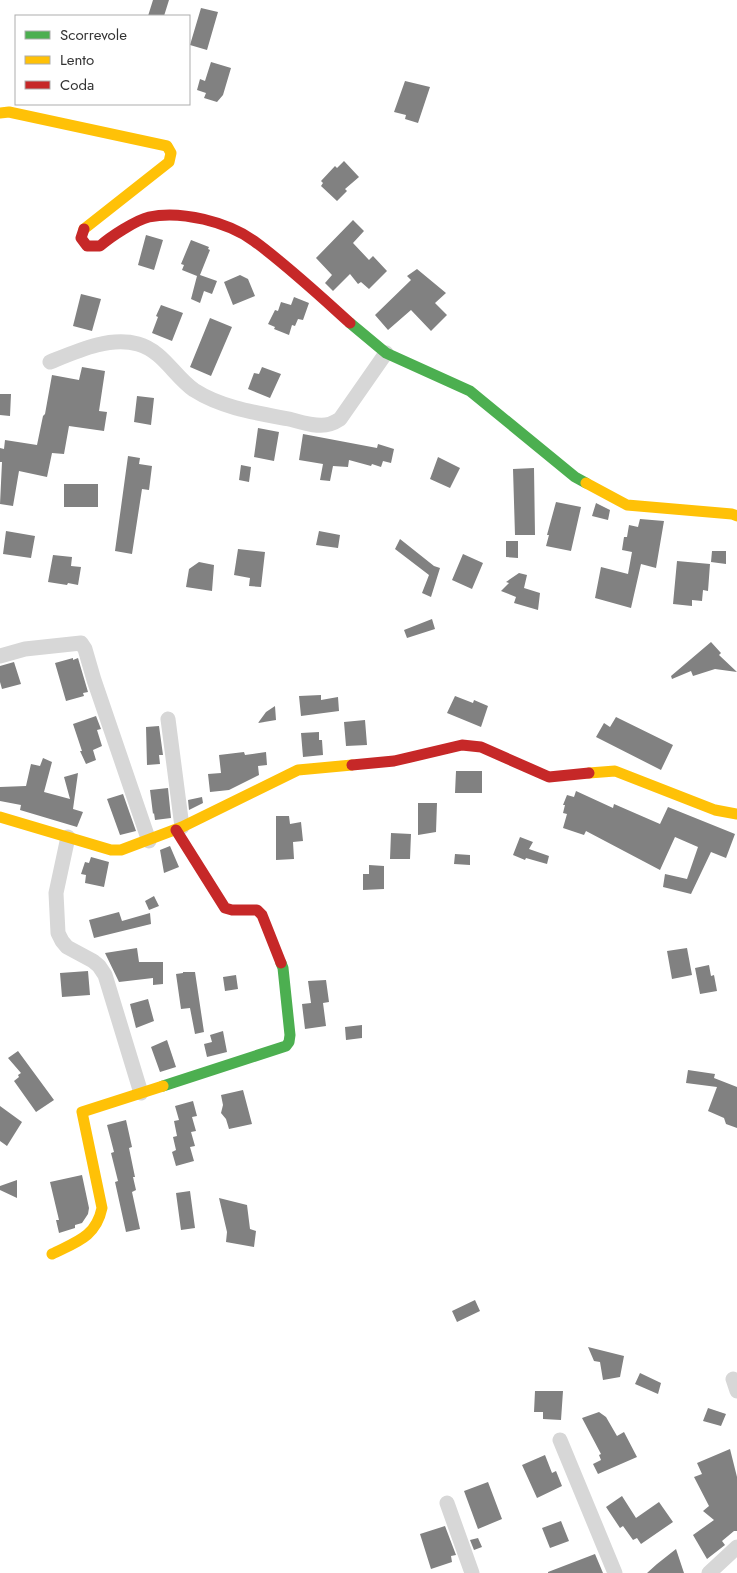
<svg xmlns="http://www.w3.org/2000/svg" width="737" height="1573" viewBox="0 0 737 1573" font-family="Jost,sans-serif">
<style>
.building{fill:#818181}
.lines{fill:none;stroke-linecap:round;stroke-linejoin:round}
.street{stroke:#d7d7d7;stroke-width:15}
.fast{stroke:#4caf50;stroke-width:11}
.slow{stroke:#ffc107;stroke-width:11}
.jam{stroke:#c62828;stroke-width:11}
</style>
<rect width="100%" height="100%" fill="#fff"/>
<!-- building -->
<path class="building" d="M153,0H169L164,16H148Z
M201,8L218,12L207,50L190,45Z
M211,62L231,68L223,95L217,102L204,98L206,93L197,90L200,79L205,81Z
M405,81L430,87L418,123L405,119L406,115L394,112Z
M344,161L359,177L345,189L347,191L337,201L321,186L323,183L321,181L335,166L337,168Z
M353,220L364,231L353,243L369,260L373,256L387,271L369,289L361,282L358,284L350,274L333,291L325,283L332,275L316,258Z
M146,235L163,240L154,270L138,265Z
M191,240L209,247L208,249L210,250L200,275L217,281L212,294L204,291L200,303L191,299L197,276L182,270L184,265L181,264Z
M417,269L446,293L435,303L447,315L431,331L411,310L388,330L375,315L411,280L407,276Z
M240,275L248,279L255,296L233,305L224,282Z
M81,294L101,299L92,331L73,326Z
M294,297L309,303L303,320L298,319L295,326L292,325L289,335L274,329L275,327L268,324L275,310L278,311L281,302L291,305Z
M161,305L183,313L172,341L152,333L158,317L156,316Z
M210,318L232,327L211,376L190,367Z
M82,367L105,371L99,411L107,412L104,431L69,426L64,454L52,453L47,477L19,471L13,506L0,504L2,462H0V448L4,449L5,440L37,445L43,416L45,414L52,375L79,380Z
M262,367L281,374L270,398L248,389L254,373L259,374Z
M0,394H11L10,416L0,415Z
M137,396L154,398L151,425L134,422Z
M258,428L279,432L274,461L254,457Z
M303,434L377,448L378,444L394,449L391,463L383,461L381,467L372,464L371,466L349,460L348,467L333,466L330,481L320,480L323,464L299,460Z
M128,456L140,458L139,464L152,466L149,490L142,489L132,554L115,551Z
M438,457L460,468L450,488L430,479Z
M241,465L251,467L249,482L239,480Z
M534,468L535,535H515L513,469Z
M64,484H98V507H64Z
M556,502L581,507L571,551L546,546L549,535H547Z
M596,503L610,510L608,520L592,516Z
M640,519L664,521L656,568L641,564L631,608L595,598L601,567L628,574L632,552L622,550L624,537H627L629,525L638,527Z
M6,531L35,536L31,558L3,554Z
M319,531L340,535L338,548L316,545Z
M400,539L434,566L440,568L431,597L422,593L429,575L395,549Z
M506,541H518V558L506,557Z
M238,549L265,552L261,587L249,586L250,578L234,575Z
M712,551H726V564L711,562Z
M463,554L483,563L472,589L452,580Z
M53,555L72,557L71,566L81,567L78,585L68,583L67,585L48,582Z
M677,561L710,564L708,591L703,590L702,601L692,600V606L673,604Z
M199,562L214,565L212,591L186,587L189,569Z
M519,573L527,575L524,588L540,593L538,610L514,603L516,597L501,591L509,583L506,582Z
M432,619L435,629L407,638L404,630Z
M711,642L721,653L719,655L737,672L715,669L693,676L691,671L672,679L671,676Z
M73,658V660L78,658L88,692L83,693L84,696L66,701L55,663Z
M14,662L21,684L2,689L0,682V666Z
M321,695V700L338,697L339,711L301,716L299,696Z
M455,696L473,703L474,700L488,706L481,727L447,713Z
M275,706L276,720L258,723L266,712Z
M96,716L101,729L97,730L102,746L93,750L96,760L86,764L80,751H82L73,724Z
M616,717L673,745L661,770L596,737L604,723L610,727Z
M365,720L367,745L346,746L344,722Z
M159,726L163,755H159L160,764L147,765L146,727Z
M319,732V740H322L323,755L303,757L301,733Z
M244,752L245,755L266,752L267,765L258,766L259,775L229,790L210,792L208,774L221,773L219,755Z
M43,758L52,762L44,792L70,799L64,777L78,773L73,809L83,812L77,827L20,810L21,805L0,801V787L26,786L31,764L40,766Z
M456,771H482V793H455Z
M168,788L171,818L155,820L154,813L153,814L150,790Z
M576,791L613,808L614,804L660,824L668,807L735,834L726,858L711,852L691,894L663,887L665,874L687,879L698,847L675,837L660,870L586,831L584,835L563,828L567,814L563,813L565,805H563L567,795L574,797Z
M123,794L136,831L120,835L107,799Z
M202,797L203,803L189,810L188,800Z
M418,803H437L436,832L418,835Z
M276,816H289L290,824L301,822L303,841L293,842L294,859L276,860Z
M391,833L411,834L410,859H390Z
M520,837L533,842L529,849L549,856L547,864L526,858L525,860L513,855Z
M170,846L179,867L164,873L160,850Z
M455,854L470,855V865L454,864Z
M91,857L109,862L104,887L85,883L86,875L81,874L85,862L89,863Z
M369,865L384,866V889L363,890V874H369Z
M154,896L159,906L149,910L145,901Z
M119,912L122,921L150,913L151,924L94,938L89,920Z
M137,948L139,962H163V984L153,985V978L119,982L105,953Z
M687,948L692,975L672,979L667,951Z
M709,965L711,976L714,975L717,991L700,994L695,968Z
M88,971L90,995L62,997L60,973Z
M183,972H195L204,1032L195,1034L190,1008L181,1009L176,974L183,973Z
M236,975L238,989L225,991L223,977Z
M326,980L329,1002L323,1003L326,1026L305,1029L302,1004L311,1003L308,981Z
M148,999L154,1021L136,1028L130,1004Z
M362,1025V1038L346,1040L345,1027Z
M223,1031L227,1052L207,1057L204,1044L212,1042L210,1035Z
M167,1040L176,1067L160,1072L151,1047Z
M18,1051L54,1100L36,1112L14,1081L19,1077L18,1075L21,1073L8,1058Z
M688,1070L715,1074L714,1078L737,1087V1128L726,1124L724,1118L708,1111L717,1087L686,1083Z
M243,1090L252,1124L229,1129L226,1119L221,1113L223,1105L221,1095Z
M193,1101L197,1116L192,1117L196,1131L191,1132L195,1146L190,1147L194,1161L176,1166L172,1152L176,1150L173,1137L177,1136L174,1121L179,1120L175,1106Z
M0,1106L22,1122L7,1146L0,1141Z
M126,1120L132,1147L129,1148L135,1177H133L136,1190L132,1192L140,1229L126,1232L115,1182L118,1181L111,1153L114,1152L107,1125Z
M82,1175L89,1208L88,1214L82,1223L75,1225V1228L59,1233L56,1220H59L50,1182Z
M17,1180V1198L0,1190V1186Z
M190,1191L195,1228L181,1230L176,1193Z
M219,1198L247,1205L250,1229L256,1231L254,1247L226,1242L227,1232Z
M475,1300L480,1311L457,1322L452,1311Z
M588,1347L624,1356L620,1377L603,1380L600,1362L594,1361Z
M640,1373L661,1383L658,1394L635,1384Z
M535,1391H563L561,1420L543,1419V1412H534Z
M708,1408L726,1414L721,1426L703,1421Z
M599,1412L606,1417L617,1436L624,1432L637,1457L598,1474L593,1464L601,1460L599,1455L601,1454L582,1418Z
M730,1449L737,1477V1531H734L722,1541L725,1545L707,1559L693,1535L714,1520L703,1511L709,1506L694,1477L702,1474L697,1463Z
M545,1455L552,1473L556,1471L562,1486L537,1498L522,1465Z
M488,1482L502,1519L478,1529L464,1491Z
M622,1496L636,1518L659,1502L673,1522L641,1544L637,1538L633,1540L623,1526L620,1528L606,1507Z
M561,1521L569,1541L550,1548L542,1528Z
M445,1526L456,1555L451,1556L452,1562L431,1569L420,1534Z
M478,1538L482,1547L474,1550L470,1540Z
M676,1549L684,1573H647L657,1564Z
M595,1554L603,1573H548V1572Z"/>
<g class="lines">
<!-- street -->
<path class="street" d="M50,362C77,351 109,336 138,344C163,351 174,376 194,390C222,408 257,413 289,419C301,422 318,428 330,424C333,423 337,421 340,419L386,353
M0,656L25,649L81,643L85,649L94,680L149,841
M168,719L182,827
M68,837L56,893L58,933L62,941L67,947L93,961L99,966L105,975L141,1093
M733,1379L737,1391
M560,1440L615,1573
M447,1503L472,1573
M709,1573L737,1547"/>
<!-- fast -->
<path class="fast" d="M350,323L386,353L470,391L575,477L586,483
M163,1086L286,1046L289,1042L290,1035L283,968L281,963"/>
<!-- slow -->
<path class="slow" d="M0,113L9,112L167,146L171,153L169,162L84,229
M586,483L627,505L732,514L737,516
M589,773L615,771L715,810L737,814
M0,817L111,850H121L182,827L298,770L352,765
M52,1254C76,1242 96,1237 102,1208L82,1112L163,1086"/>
<!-- jam -->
<path class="jam" d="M84,229L81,238L87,246H100C110,237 136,220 149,217C181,210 228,222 254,241C288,266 319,295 350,323
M352,765L394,761L462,745L481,747L549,777L589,773
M176,830L225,908L232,910H257L262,915L281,963"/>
</g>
<!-- legend -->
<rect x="15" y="15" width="175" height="90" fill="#ffffff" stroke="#adadad"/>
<rect x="25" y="31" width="25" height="8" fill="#4caf50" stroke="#adadad"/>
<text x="60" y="40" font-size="15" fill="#333333">Scorrevole</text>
<rect x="25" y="56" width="25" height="8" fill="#ffc107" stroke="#adadad"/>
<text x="60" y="65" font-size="15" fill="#333333">Lento</text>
<rect x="25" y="81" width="25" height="8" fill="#c62828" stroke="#adadad"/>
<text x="60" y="90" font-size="15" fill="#333333">Coda</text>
</svg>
